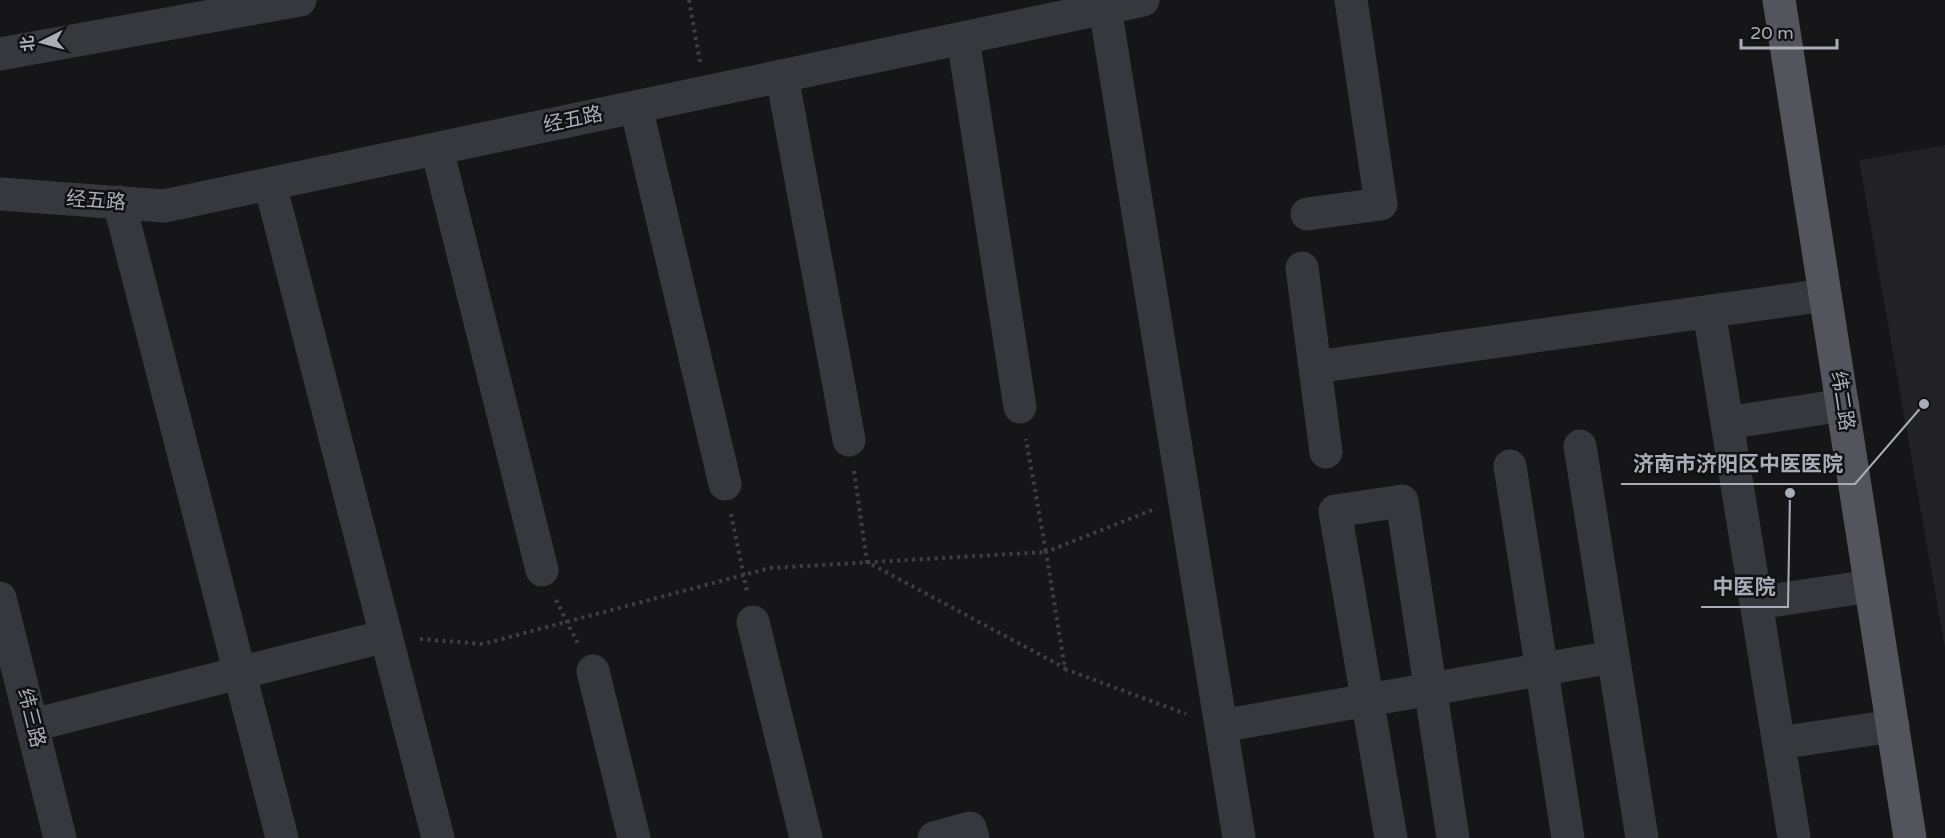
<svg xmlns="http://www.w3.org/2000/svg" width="1945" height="838" viewBox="0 0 1945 838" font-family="'Varela Round','Noto Sans SC',sans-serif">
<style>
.built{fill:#222225}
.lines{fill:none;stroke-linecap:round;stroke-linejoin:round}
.path{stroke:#3d3f44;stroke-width:4;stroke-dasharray:3 4.5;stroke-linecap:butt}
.minor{stroke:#37383d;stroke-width:33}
.major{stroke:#53555c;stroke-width:33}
.labels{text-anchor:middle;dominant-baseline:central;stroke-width:5;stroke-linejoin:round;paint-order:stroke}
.street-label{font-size:20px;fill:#a8adb8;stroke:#111113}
.leader{fill:none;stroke:#a8adb8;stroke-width:2}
.callout-dot{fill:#a8adb8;stroke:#111113;stroke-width:2}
.callout-label{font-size:21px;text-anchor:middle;font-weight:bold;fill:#a8adb8;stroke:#111113;stroke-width:5;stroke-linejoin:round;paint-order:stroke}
</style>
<rect width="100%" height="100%" fill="#161618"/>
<!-- built -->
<path class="built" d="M1945,145V648L1859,160Z"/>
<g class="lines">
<!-- path -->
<path class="path" d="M689,0L700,62
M854,471L867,562L1065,668
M1152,510L1046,552L1065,669L1186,714
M731,514L747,592
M556,600L578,644
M420,639L483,644L770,568L1046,552L1026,439"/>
<!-- minor -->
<path class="minor" d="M1105,8L1239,838
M963,38L1020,407
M0,54L300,0
M782,76L849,440
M636,107L725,484
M437,149L542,570
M270,184L438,838
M0,194L164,206L1143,0
M119,202L282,838
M1307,214L1381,204L1351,0
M1302,268L1326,452
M1709,311L1794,838
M1315,367L1825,295
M1727,423L1843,405
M1580,446L1642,838
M1510,466L1568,838
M0,598L60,838
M1756,603L1871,586
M753,622L806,838
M593,671L634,838
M33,725L386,636
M1221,726L1612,657
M1779,743L1893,726
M934,838L970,828L973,838
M1391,838L1335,511L1402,501L1453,838"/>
<!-- major -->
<path class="major" d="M1779,0L1910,838"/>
</g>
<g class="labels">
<!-- street labels -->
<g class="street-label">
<text transform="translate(573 120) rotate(-12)">经五路</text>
<text transform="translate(96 201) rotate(4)">经五路</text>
<text transform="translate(1842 401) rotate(81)">纬二路</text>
<text transform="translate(31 718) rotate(76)">纬三路</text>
</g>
</g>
<!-- callouts -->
<path class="leader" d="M1924 404L1855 484H1621M1790 493L1788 607H1701"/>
<g class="callout-dot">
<circle cx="1924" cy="404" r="6"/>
<circle cx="1790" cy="493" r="6"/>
</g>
<g class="callout-label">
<text x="1738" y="471">济南市济阳区中医医院</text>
<text x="1744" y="594">中医院</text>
</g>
<!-- north arrow -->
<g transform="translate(42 42) rotate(264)" stroke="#111113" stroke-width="4.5" paint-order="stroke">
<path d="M0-4.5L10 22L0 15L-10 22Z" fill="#a8adb8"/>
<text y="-9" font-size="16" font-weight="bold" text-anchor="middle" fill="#a8adb8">北</text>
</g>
<!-- scale -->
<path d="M1741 39v9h96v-9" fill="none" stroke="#a8adb8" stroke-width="3"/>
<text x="1750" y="39" font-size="18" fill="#a8adb8" stroke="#111113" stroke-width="4.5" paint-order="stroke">20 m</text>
</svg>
